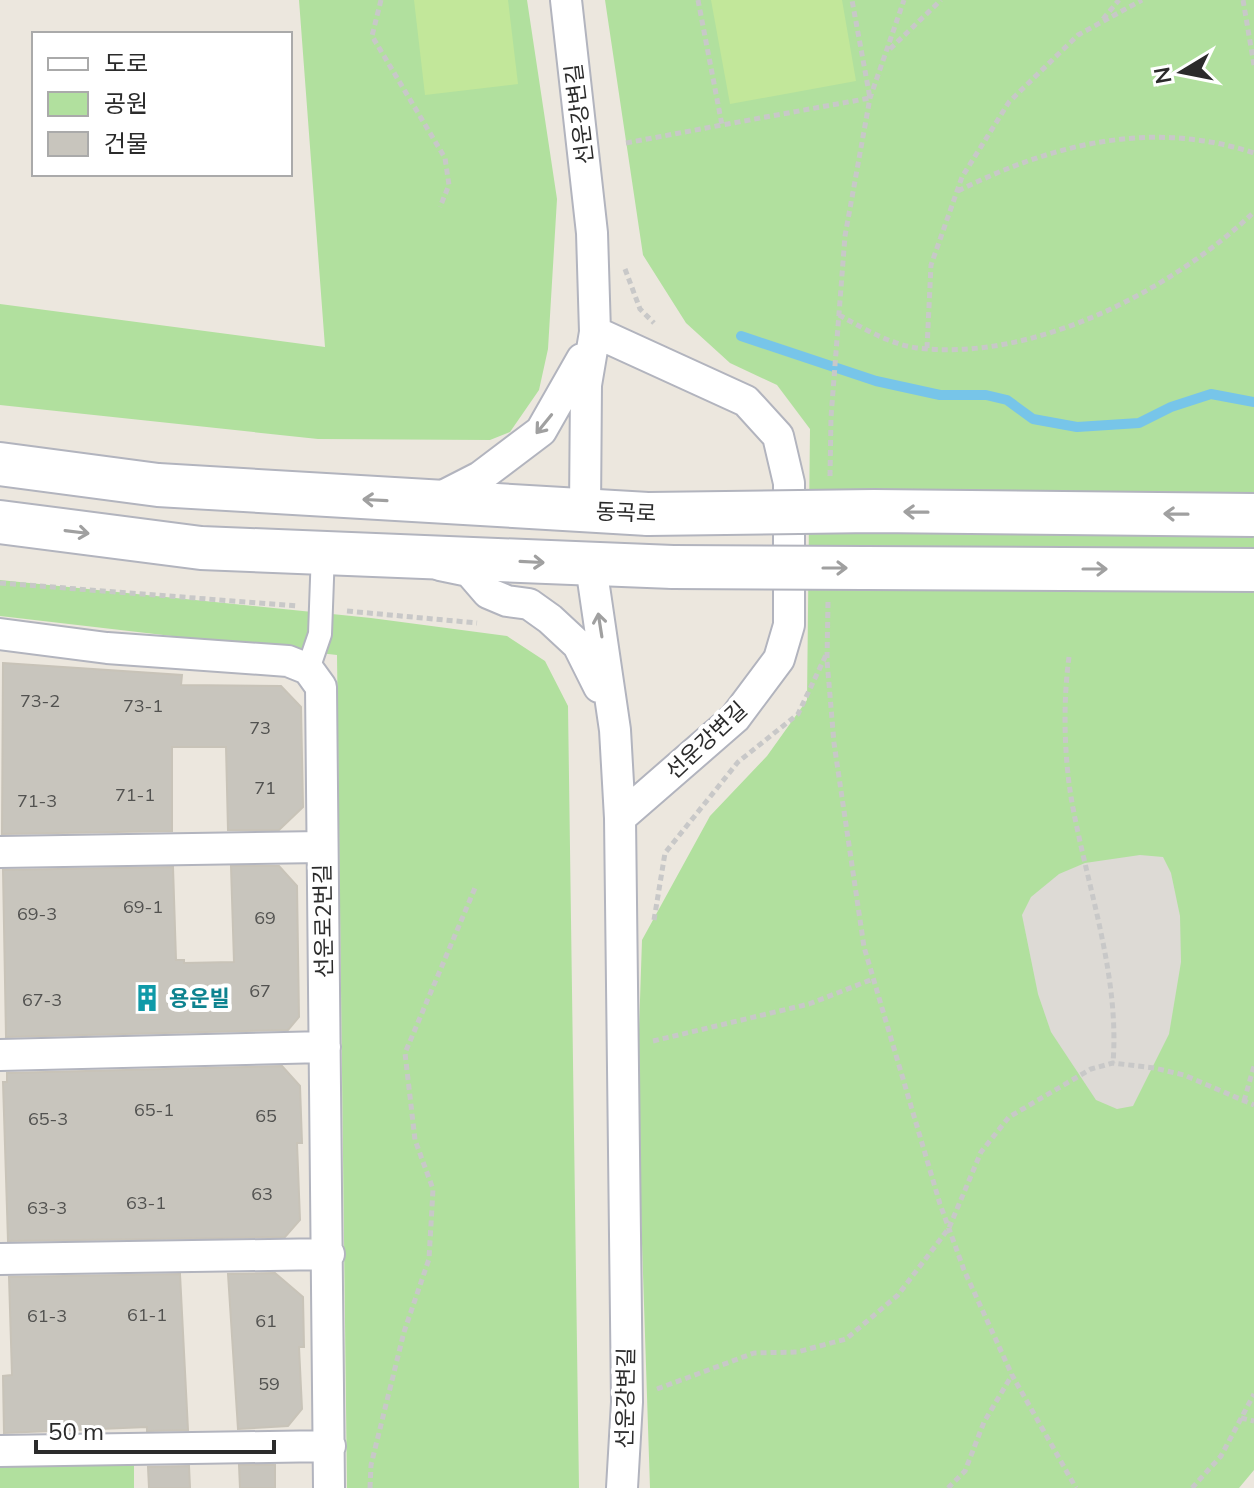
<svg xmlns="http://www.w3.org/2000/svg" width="1254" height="1488" viewBox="0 0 1254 1488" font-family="Mulish,'Noto Sans KR',sans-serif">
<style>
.green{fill:#b1e09e}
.pitch{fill:#c2e79a}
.plaza{fill:#dddad5}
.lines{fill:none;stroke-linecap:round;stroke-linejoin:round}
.stream{stroke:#77c5e9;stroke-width:10}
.building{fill:#c8c5bd;stroke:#c8c3b8;stroke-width:2}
.pedestrian-casing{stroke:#b2b4be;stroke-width:26}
.minor-casing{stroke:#b2b4be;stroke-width:34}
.secondary-casing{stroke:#b2b4be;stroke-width:46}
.path{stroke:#c8c8c8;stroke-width:5;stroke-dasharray:6 4;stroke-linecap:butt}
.pedestrian{stroke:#fff;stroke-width:22}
.minor{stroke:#fff;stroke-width:30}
.secondary{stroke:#fff;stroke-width:42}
.secondary-bridge-casing{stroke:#b2b4be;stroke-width:46;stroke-linecap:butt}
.secondary-bridge{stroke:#fff;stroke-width:42}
.oneway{stroke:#a0a0a0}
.labels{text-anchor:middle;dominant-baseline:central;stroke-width:8;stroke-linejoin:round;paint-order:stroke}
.number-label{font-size:18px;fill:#525250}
.street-label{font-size:22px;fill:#2b2b2b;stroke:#fff}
.culture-label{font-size:22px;font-weight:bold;fill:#0d838f;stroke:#fff;text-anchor:start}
</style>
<rect width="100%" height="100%" fill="#ece7de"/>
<!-- green -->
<path class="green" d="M299,0H527L557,199L548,349L539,390L510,432L490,440L318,439L0,405V304L325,347Z
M605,0H1254V1470L1239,1488H650L637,1090L642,940L710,816L767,756L807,700L810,429L777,385L730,363L686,323L643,255Z
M0,580L371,618L507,636L545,661L568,706L579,1488H347L337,655L0,616Z
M0,1462H134V1488H0Z"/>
<!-- pitch -->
<path class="pitch" d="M414,0H508L518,84L425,95Z
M711,0H842L856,81L730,104Z"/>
<!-- plaza -->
<path class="plaza" d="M1140,855L1163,857L1171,873L1180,916L1181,962L1169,1034L1133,1106L1117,1109L1096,1100L1051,1032L1038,994L1022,915L1031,897L1059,874L1085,863Z"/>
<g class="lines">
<!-- stream -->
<path class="stream" d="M741,336L876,381L940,395H986L1007,400L1033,419L1077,427L1139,423L1171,407L1211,394L1254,402"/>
</g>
<!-- building -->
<path class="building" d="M3,663L182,675L181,685L281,686L301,707L303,807L279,830H228L226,747H172V831L2,834Z
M231,866H279L297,886L299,1017L288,1030L6,1037L3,870L173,867L176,960H184V963L234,962Z
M282,1066L300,1086L302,1143H297L300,1220L285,1237L8,1241L3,1082H7V1073Z
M275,1273L303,1297L304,1347H299L302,1409L288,1426L238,1429L228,1274Z
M180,1274L188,1430L147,1431V1427L4,1433L3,1376L12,1375L9,1277Z
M239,1465H275V1488H240Z
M189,1466L190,1488H149L148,1467Z"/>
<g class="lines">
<!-- pedestrian casing -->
<g class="pedestrian-casing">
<path id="pedestrian" d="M308,669L320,634L323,552"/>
</g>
<!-- minor casing -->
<g class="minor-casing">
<path id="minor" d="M566,0L592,233L595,332L586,385L585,511
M595,332L746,401L778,436L789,483V625L779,659L735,718L620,818
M433,501L480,477L541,431L582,359
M440,565L469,571L488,593L507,601L529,604L550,619L578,645L599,687
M591,566L615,730L620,818L627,1402L622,1488
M0,634L107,648L288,661L308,669L321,687L329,1488
M0,852L322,847
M0,1055L325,1047
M0,1259L329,1254
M0,1451L330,1446"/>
</g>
<!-- secondary casing -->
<g class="secondary-casing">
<path id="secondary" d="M0,464L158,485L648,514
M0,522L201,548L673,567"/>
</g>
<!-- path -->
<path class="path" d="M381,0L372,36L445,158L449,185L440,207
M698,0L722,125L870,98L852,0
M1243,0L1254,65
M1103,19L1119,0
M890,49L941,0
M626,143L722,125
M958,191C1052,144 1151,119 1254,153
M625,269L640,309L654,323
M839,315C863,328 889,344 917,348C1034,362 1172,290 1254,212
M927,348L931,265L962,177L1009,102L1078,35L1142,0
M830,476L831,417L845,236L870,98L904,0
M0,583L298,606
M828,602L827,660L834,743L864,947L940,1204L964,1270L1012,1375L1076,1488
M347,611L477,623
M1069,657C1063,701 1064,753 1071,797C1086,884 1120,974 1113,1063
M654,920L665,853L738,762L798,714L826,655
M653,1041L809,1004L873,979
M1244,1101L1254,1066
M657,1389L754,1353L797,1352L846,1339L898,1295L949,1228L981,1152L1009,1117L1091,1069L1113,1063L1154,1068L1184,1075L1254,1105
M1241,1418L1254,1421
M370,1488L371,1465L404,1332L429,1259L433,1189L415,1140L405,1053L475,888
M948,1488L965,1471L984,1422L1012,1375
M1192,1488L1221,1456L1254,1394"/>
<!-- pedestrian -->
<use href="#pedestrian" class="pedestrian"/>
<!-- minor -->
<use href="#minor" class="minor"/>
<!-- secondary -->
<use href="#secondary" class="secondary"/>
<!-- secondary-bridge casing -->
<g class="secondary-bridge-casing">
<path id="secondary-bridge" d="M648,514L874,511L1254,515
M673,567L1254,570"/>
</g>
<!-- secondary-bridge -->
<use href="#secondary-bridge" class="secondary-bridge"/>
</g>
<!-- one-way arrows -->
<defs><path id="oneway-shaft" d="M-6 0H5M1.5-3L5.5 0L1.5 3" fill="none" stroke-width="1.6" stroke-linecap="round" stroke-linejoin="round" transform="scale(2)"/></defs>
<g class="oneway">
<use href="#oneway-shaft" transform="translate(544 424) rotate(129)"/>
<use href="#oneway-shaft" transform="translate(375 500) rotate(-177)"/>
<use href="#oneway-shaft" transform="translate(916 512) rotate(-179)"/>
<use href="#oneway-shaft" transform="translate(1176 514) rotate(-179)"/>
<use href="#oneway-shaft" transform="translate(77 532) rotate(7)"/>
<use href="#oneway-shaft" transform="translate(532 562) rotate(3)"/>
<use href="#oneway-shaft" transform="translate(835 568)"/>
<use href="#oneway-shaft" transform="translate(1095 569)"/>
<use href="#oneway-shaft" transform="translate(600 625) rotate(-99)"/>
</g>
<!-- icons -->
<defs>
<g id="building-bare" transform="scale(2.16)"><path d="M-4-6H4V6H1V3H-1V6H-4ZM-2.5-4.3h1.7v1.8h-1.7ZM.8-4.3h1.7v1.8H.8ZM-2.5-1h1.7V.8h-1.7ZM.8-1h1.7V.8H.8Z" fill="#0f9aa8" stroke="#fff" stroke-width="2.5" paint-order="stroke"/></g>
</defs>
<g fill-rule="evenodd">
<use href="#building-bare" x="147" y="998"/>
</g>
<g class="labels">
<!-- number labels -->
<g class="number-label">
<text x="40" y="700">73-2</text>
<text x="143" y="705">73-1</text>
<text x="260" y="727">73</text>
<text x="265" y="787">71</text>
<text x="135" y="794">71-1</text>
<text x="37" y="800">71-3</text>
<text x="143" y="906">69-1</text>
<text x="37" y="913">69-3</text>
<text x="265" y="917">69</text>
<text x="260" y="990">67</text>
<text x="42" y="999">67-3</text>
<text x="154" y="1109">65-1</text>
<text x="266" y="1115">65</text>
<text x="48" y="1118">65-3</text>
<text x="262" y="1193">63</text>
<text x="146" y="1202">63-1</text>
<text x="47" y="1207">63-3</text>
<text x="147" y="1314">61-1</text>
<text x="47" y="1315">61-3</text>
<text x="266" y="1320">61</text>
<text x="269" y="1383">59</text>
</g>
<!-- street labels -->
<g class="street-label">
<text transform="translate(579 114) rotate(-97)">선운강변길</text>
<text transform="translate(626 512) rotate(2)">동곡로</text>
<text transform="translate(706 740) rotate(-43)">선운강변길</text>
<text transform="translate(323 921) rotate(-91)">선운로2번길</text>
<text transform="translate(625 1398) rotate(-89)">선운강변길</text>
</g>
<!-- culture labels -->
<g class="culture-label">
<text x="169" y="998">용운빌</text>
</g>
</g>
<!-- legend -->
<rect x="32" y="32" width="260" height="144" fill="#ffffff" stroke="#aaaaaa" stroke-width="2"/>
<rect x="48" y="58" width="40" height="12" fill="#ffffff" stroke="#aaaaaa" stroke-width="2"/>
<text x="104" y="72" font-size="24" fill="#2b2b2b">도로</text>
<rect x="48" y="92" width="40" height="24" fill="#b1e09e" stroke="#aaaaaa" stroke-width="2"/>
<text x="104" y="112" font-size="24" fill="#2b2b2b">공원</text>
<rect x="48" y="132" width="40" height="24" fill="#c8c5bd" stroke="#aaaaaa" stroke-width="2"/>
<text x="104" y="152" font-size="24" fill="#2b2b2b">건물</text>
<!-- north arrow -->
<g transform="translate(1182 72) rotate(260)" stroke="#ffffff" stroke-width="6" paint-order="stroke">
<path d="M0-6L14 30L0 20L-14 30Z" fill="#2b2b2b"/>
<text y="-12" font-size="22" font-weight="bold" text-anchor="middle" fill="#2b2b2b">N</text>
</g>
<!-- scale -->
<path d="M36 1440v12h238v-12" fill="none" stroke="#2b2b2b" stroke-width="4"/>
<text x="48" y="1440" font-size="24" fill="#2b2b2b" stroke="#ffffff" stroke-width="6" paint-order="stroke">50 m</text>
</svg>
